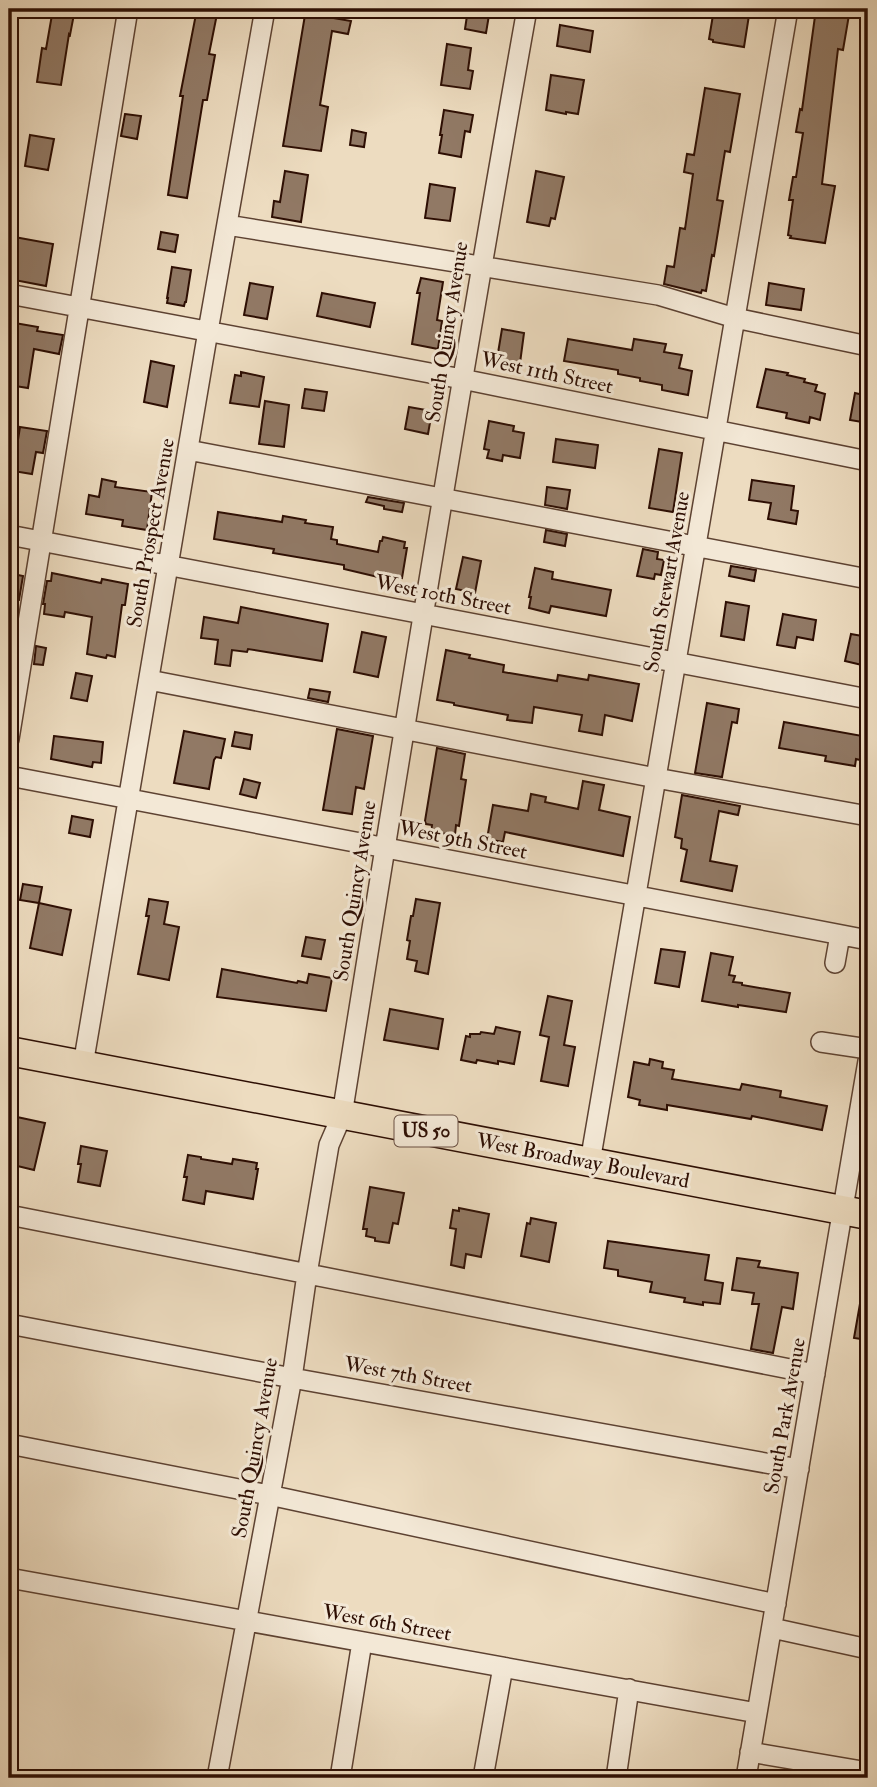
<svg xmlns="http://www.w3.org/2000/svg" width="877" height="1787" viewBox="0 0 877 1787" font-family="'IM FELL Double Pica',serif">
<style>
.building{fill:#917965;stroke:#2d0e03;stroke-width:2}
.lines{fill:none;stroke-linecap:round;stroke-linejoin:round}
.minor-casing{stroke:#5d4232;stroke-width:22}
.highway-casing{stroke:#2d0e03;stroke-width:31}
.minor{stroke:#f3e8d6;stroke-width:19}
.highway{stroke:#eddcc0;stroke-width:28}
.labels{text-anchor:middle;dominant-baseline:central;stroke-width:6;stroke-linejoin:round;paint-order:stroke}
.shield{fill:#f3e8d6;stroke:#684f42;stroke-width:2}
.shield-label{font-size:19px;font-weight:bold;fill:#2d0e03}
.street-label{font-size:21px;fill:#2d0e03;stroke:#f3e8d6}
</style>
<rect width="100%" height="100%" fill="#eddcc0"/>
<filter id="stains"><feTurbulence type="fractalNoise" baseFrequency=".00286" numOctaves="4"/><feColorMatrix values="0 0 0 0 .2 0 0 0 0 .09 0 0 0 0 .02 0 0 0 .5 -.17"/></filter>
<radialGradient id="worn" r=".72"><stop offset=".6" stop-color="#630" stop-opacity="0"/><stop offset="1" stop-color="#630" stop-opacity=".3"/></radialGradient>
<!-- building -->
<path class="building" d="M53,9H75L70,35L69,34L61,85L37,82L42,48L46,49Z
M197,9H218L209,54L215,55L207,100H203L187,198L168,195L183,96H180Z
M306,9H334L333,18L351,21L348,34L332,31L320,105L328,107L321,151L283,146Z
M468,9H490L486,33L465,29Z
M714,9H750L744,47L713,42V40L709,39Z
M816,9H850L843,50L838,49L822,184L835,186L825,243L790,238L791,236L788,235L793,200H789L793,177H796L803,133L796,132L800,109L802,110Z
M560,25L593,31L590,52L557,46Z
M447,44L471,48L468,70L473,71L470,89L441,85Z
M551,75L584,80L578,114L566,112V114L546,110Z
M705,88L740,94L730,152L725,151L717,200L723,201L714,256L712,255L706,291L702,290L701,293L664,284L667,266L674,267L680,228L685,229L693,174L684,172L687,154L694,155Z
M444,110L473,115L470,132L465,131L461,157L439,153L442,135H440Z
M125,114L141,116L137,139L121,136Z
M352,130L366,133L364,147L350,145Z
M30,135L54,139L48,170L25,166Z
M285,171L308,175L301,222L272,217L274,201L280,202Z
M536,171L564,177L555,219L551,218L549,226L527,222Z
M430,184L455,188L450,221L425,218Z
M161,232L178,235L175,252L158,249Z
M9,236L53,244L46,286L9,279Z
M172,267L191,270L186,302H185L184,306L167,303L168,298H167Z
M421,278L443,282L437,320L442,321L438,349L412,344L420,293H417Z
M250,283L273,287L267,319L244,315Z
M769,283L804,289L801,310L766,305Z
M322,293L375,303L370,327L317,316Z
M9,322L38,327L37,331L63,335L59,354L34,349L28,388L15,386L17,377L9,376Z
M502,329L524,333L520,363L497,359Z
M568,339L632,350L634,339L666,344L664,352L682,355L679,368L692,371L688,395L662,390V385L640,381V378L618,374V370L564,361Z
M151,361L174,366L167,407L144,402Z
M766,369L788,373L787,375L805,379L804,382L817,385L815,391L825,394L820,420L810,417L809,423L786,418L787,413L757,407Z
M241,372L264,377L259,407L230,403L235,375L241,376Z
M305,389L327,392L324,411L302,408Z
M855,393L868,396V423L850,420Z
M265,401L289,405L284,447L259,444Z
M409,407L432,411L428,434L405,429Z
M489,421L514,426L513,431L524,433L520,458L503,455L502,461L487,458L489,450L484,449Z
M20,427L47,431L43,453L36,452L32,474L13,471Z
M556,439L598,445L595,468L553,462Z
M659,449L682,453L673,512L649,508Z
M102,479L116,482L115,487L152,492L147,530L122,526L123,520L86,514L89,495L99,497Z
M752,480L794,486L791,510L798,511L796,524L768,519L771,503L749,500Z
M547,487L570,490L567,509L545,505Z
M368,497L404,503L402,512L384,509V506L366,502Z
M218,512L282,522L283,516L306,520L305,523L333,527L331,539L337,540V544L378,552L380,541H382L383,537L405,542L404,548H407L402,578L392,576L391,579L378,577L344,569V565L273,553L274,549L214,539Z
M546,530L567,534L565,546L544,542Z
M643,549L658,552L657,559L664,560L661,575L655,574L654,579L637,576Z
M463,557L481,561L475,593L456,589Z
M731,566L756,570L754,581L729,576Z
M535,568L553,572L552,579L611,590L606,616L551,606L549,613L529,608L531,597H529Z
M52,573L101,583L102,579L128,584L125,605H122L115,657L107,655L106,658L87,654L92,617L65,612L64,617L44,614L45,604H43L47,581H51Z
M13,574L23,576L19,600L9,599Z
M726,602L749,606L744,640L721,636Z
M241,607L328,624L322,661L248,649L247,652L232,650L230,666L215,664L218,640L201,638L204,617L238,623Z
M783,614L816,620L813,640L797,637L795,648L777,645Z
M362,632L386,637L378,677L354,672Z
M851,634L868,637L862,665L845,661Z
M36,646L46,648L43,665L34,664Z
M446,650L470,655L469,658L504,665L503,672L557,681L558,675L588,680L589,675L639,684L632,721L605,715L602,735L579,731L582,715L534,707L532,723L507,720L508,715L454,705V703L437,700Z
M76,673L92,676L87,701L71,698Z
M310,689L330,692L328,702L308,698Z
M707,703L739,709L737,723L732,722L722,777L695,773Z
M784,722L868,737V762L856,759L855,766L825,761L826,756L779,748Z
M337,729L373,736L364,789L356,787L352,814L323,810Z
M184,731L225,739L221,758L216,757L214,760L209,789L174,783Z
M235,732L252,735L250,749L232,746Z
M54,736L103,742L101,763L93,762L92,767L51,759Z
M437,748L465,754L461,779L466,780L459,826L456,825L455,835L431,832L432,825L426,824L425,821Z
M244,779L260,783L256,798L240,794Z
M583,781L604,785L599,810L630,817L623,856L505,832L503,842L487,839L493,805L528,811L531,794L546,797L545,802L578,809Z
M682,795L740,806L738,815L719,811L710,861L737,866L732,891L681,881L687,850L681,848L682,839L675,837Z
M72,816L93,820L90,837L69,833Z
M23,884L42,887L39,903L20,900Z
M149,899L168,902L164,924L179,927L169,980L138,974L149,916H146Z
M416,899L440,903L428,974L415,971L417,961L407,959L410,941L407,940L411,916H413Z
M39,903L71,910L62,955L30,948Z
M306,937L325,940L321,959L302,956Z
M661,949L685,952L679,987L655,983Z
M711,953L733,957L729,975L735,976L733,982L742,983V985L790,993L786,1012L738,1005V1007L702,1001Z
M222,969L297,983L298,981L307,983L309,974L332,978L326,1011L217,997Z
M548,996L572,1001L564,1045L575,1047L568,1086L541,1081L549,1037L540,1035Z
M390,1009L443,1019L438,1049L384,1040Z
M496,1027L520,1032L514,1064L498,1061V1064L477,1060L476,1063L461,1060L466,1036L470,1037V1034H480L481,1032L494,1034Z
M650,1059L663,1062L662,1068L674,1070L672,1079L740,1090L742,1084L781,1091L780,1097L827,1106L822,1130L752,1116L751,1119L667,1105V1110L639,1105L640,1100L628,1097L634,1062L649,1065Z
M17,1117L45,1123L34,1170L9,1164V1152Z
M81,1146L107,1151L100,1186L78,1182L81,1164H78Z
M188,1155L201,1157V1159L232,1164L233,1159L257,1163L256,1169H258L253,1199L206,1191L204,1204L183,1200L187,1177H184Z
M370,1187L404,1193L398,1224L393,1223L389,1243L375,1241V1238L366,1236L367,1229H363Z
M459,1208L489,1214L481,1257L466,1254L464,1268L451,1265L456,1229L450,1228L453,1210L459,1211Z
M531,1218L556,1223L549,1262L521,1256L527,1223L530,1224Z
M608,1241L709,1255L705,1280L723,1283L720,1304L703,1302V1305L684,1302L685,1298L650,1292L652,1282L618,1276V1270L604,1268Z
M737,1258L760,1261L758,1267L798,1273L793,1309L782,1307L773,1353L751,1349L759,1304H752L754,1293L732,1290Z
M861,1298H868V1340L854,1338Z"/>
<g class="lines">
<!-- minor casing -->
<g class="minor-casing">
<path id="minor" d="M227,225L658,295L735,318L868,346
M9,294L462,379L868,461
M188,450L868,579
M9,535L868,699
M149,680L656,778L868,816
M9,739L128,9
M9,776L868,940
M835,963L840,935
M821,1042L868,1049
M83,1065L208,331L265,9
M590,1162L788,9
M9,1215L815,1374
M9,1324L292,1378L799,1469
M9,1444L269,1495L776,1604
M9,1578L757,1713
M772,1628L868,1649
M750,1752L868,1772
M217,1778L292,1378L307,1274L329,1145L342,1115C401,746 461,377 527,9
M340,1778L362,1642
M483,1778L503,1667
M616,1778L629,1689
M746,1778L868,1061"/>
</g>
<!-- highway casing -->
<g class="highway-casing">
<path id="highway" d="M9,1051L868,1215"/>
</g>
<!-- minor -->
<use href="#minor" class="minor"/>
<!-- highway -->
<use href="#highway" class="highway"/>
</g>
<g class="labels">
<!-- shield labels -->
<rect class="shield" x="394.5" y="1115.5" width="63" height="31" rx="5"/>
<g class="shield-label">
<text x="426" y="1131">US 50</text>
</g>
<!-- street labels -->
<g class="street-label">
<text transform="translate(447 332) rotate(-81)">South Quincy Avenue</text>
<text transform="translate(547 373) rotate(12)">West 11th Street</text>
<text transform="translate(151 533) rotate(-80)">South Prospect Avenue</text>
<text transform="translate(667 582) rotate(-80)">South Stewart Avenue</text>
<text transform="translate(443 595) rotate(11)">West 10th Street</text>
<text transform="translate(463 840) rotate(11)">West 9th Street</text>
<text transform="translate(355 891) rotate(-81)">South Quincy Avenue</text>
<text transform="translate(583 1161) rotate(11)">West Broadway Boulevard</text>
<text transform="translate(408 1375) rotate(10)">West 7th Street</text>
<text transform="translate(785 1416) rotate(-80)">South Park Avenue</text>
<text transform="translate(255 1448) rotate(-80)">South Quincy Avenue</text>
<text transform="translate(387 1623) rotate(10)">West 6th Street</text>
</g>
</g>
<!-- margin -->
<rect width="877" height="1787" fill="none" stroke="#eddcc0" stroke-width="35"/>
<rect x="10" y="10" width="856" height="1766" fill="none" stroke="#2d0e03" stroke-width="3.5"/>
<rect x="18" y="18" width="842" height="1752" fill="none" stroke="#2d0e03" stroke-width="2"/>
<rect width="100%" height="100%" filter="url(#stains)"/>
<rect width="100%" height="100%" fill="url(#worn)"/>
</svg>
